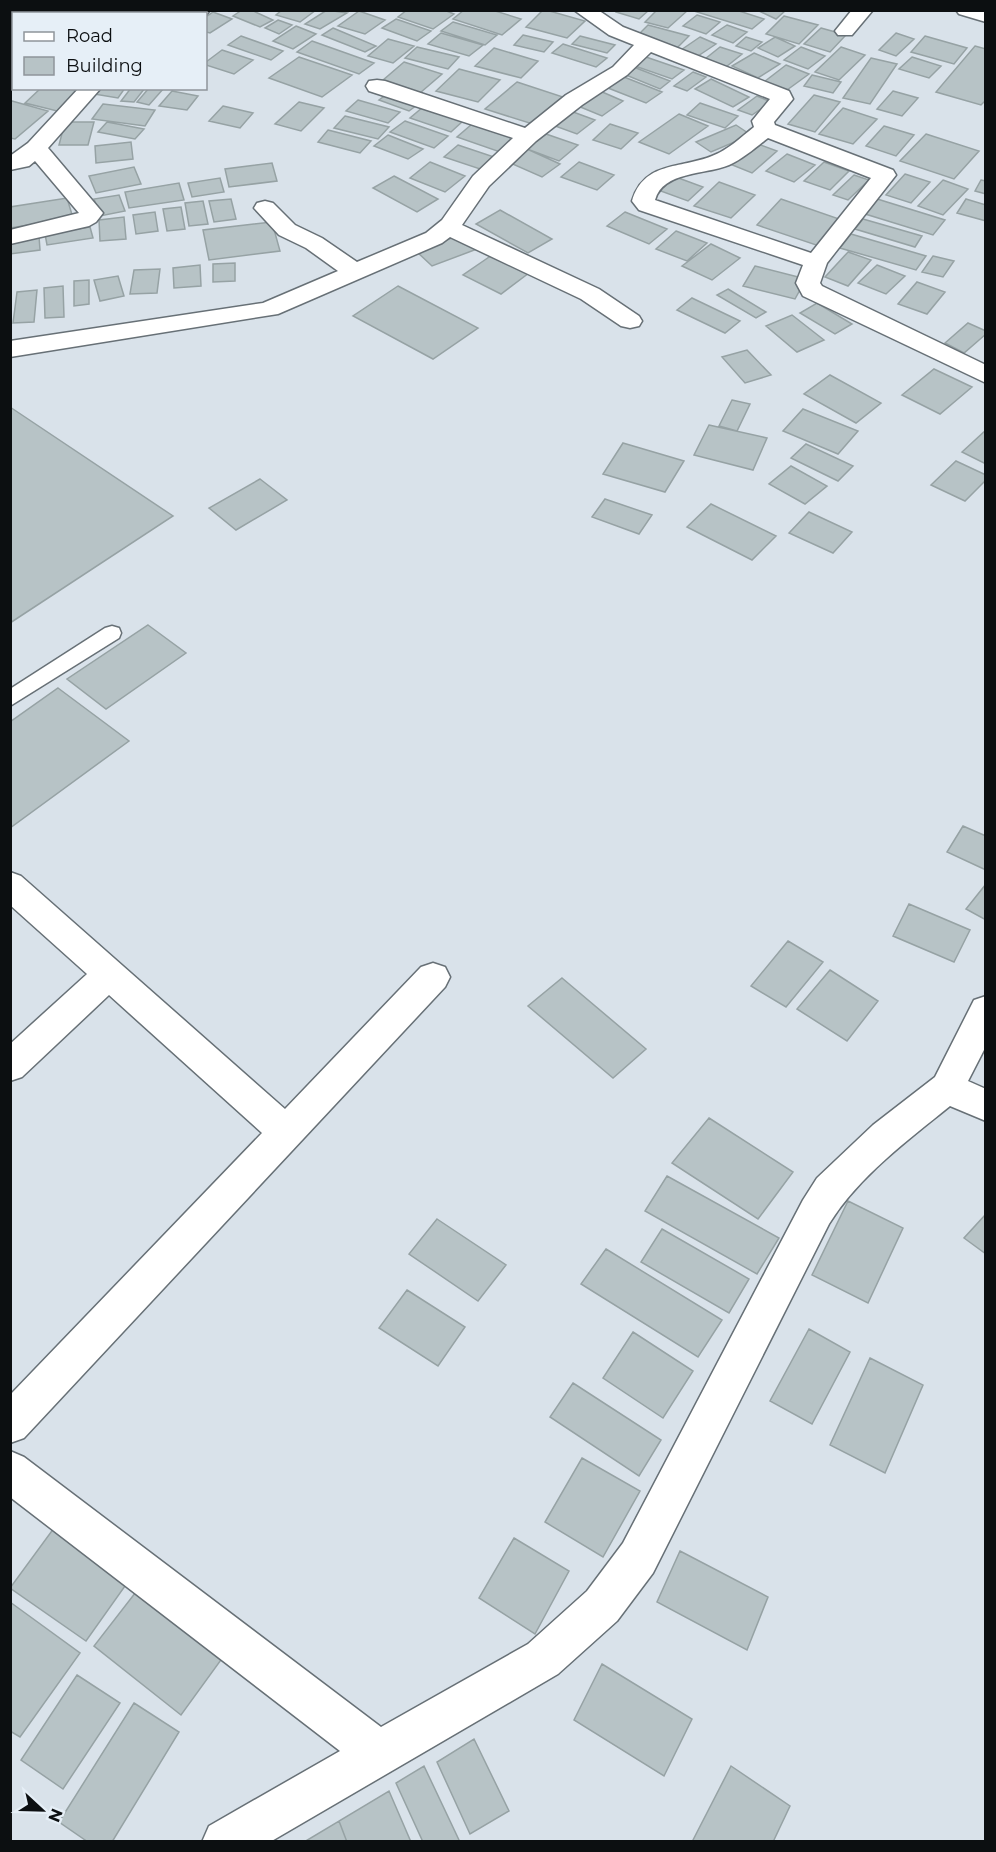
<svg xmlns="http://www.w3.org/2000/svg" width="996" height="1852" viewBox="0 0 996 1852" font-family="Montserrat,sans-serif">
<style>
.building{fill:#b7c3c6;stroke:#96a2a4;stroke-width:1.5}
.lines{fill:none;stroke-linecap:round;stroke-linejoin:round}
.service-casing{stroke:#677076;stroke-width:3}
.minor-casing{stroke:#677076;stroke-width:3}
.service{fill:#fff;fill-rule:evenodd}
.minor{fill:#fff;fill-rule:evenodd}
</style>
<rect width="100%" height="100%" fill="#d9e2ea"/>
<!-- building -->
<path class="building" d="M35,10H62L58,14H31Z
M75,10H118L112,14L72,12Z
M242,10H251L273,20L260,27L233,16Z
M282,10H316L300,22L276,15Z
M327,10L347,13L320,29L305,24Z
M407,10H444L454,14L433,29L398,17Z
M464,10H492L521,19L502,35L453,19Z
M543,10H546L585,21L567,38L526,27Z
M617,10H649L639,19L616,12Z
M657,10H688L668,28L645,22Z
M736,10L764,19L752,29L694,11Z
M757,10H786L776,19Z
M359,11L385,20L365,34L338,26Z
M213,12L232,19L210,33L206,32V17Z
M697,15L720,22L706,34L683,26Z
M784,16L818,25L799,44L766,34Z
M396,19L431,31L417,41L382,28Z
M278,20L292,25L279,34L265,28Z
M453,22L497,35L485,45L441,31Z
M648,25L689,36L676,49L635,38Z
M727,25L747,32L733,43L712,35Z
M296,26L316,34L293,49L273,41Z
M333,28L376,46L365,52L322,35Z
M821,28L846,35L830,52L804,44Z
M441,33L483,45L469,56L428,44Z
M896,33L914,39L896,56L879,50Z
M523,35L553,42L544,52L514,45Z
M241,36L283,51L271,60L228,45Z
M580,36L615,45L607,53L572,44Z
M925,36L967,48L954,64L911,52Z
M700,37L716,44L698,56L681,50Z
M746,37L762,42L751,51L736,46Z
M775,37L795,46L778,57L758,48Z
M388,39L414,46L393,63L368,56Z
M312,41L374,63L359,74L297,52Z
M563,44L607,58L596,67L552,53Z
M975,46L986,49V100L981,105L936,92Z
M417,47L459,57L448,69L405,58Z
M720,47L742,54L726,67L705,59Z
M801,47L825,56L808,69L784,60Z
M841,47L865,55L839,80L815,72Z
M494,48L538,61L521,78L475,66Z
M222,50L253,60L234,74L206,65V62Z
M754,53L780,64L758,78L732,66Z
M299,57L352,75L322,97L269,78Z
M646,57L684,70L672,79L635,66Z
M912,57L941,66L929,78L899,69Z
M871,58L897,64L870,104L843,98Z
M404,62L442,74L420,93L382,81Z
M786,65L809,74L787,90L764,82Z
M636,68L670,81L660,89L626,75Z
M459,69L500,80L478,102L436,91Z
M693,72L706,77L687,91L674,86Z
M812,75L841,82L833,93L804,86Z
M624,77L662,92L646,103L608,88Z
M711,79L749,97L733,107L695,89Z
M517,82L569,99L539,126L485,109Z
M41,88H68L78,91L57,111L25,103Z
M98,88H125L118,98L94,94Z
M131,88H145L134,102L121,101Z
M149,88H164L149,105L137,102Z
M172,91L198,96L187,110L159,106Z
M391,91L421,102L409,111L379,100Z
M600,91L623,101L602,116L578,106Z
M893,91L918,98L902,116L877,109Z
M814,95L840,102L815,132L788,124Z
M757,96L771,102L752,115L738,110Z
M358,100L400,112L388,123L346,111Z
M12,101L48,111L15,139L10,138V103Z
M299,102L324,108L301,131L275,124Z
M700,103L738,116L725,128L687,115Z
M103,104L155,110L145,126L92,119Z
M223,106L253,113L240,128L209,121Z
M423,107L464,120L451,132L410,118Z
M843,108L877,119L853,144L819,134Z
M565,109L595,120L577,134L547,123Z
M679,114L708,126L669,154L639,142Z
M345,116L389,127L378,139L334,128Z
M405,121L448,136L434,148L390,132Z
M65,122H94L88,145H59Z
M107,122L144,129L135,139L98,132Z
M472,124L515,139L500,152L457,137Z
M610,124L638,133L621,149L593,140Z
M736,125L751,135L711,152L696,142Z
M884,126L914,135L896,156L866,146Z
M328,130L371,141L360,153L318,142Z
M546,134L578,145L559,161L527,149Z
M926,134L979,151L954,179L900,161Z
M388,135L423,149L408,159L374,146Z
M750,141L777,151L752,173L725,162Z
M131,142L133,159L96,163L95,146Z
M458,145L494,157L480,169L444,157Z
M527,149L560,164L542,177L508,162Z
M787,154L815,165L794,182L766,171Z
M430,162L465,176L445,192L410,178Z
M579,162L614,175L597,190L561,177Z
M824,162L849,171L830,190L804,181Z
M272,163L277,181L229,187L225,169Z
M134,167L141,184L96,193L89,176Z
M905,174L930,182L911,203L886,195Z
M854,175L869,180L848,200L833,195Z
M394,176L438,199L417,212L373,188Z
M673,176L703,187L688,201L658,190Z
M220,178L224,192L192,197L188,183Z
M943,180L968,189L943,215L918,206Z
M981,180L986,181V194L975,191Z
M719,182L755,195L731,218L694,206Z
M179,183L184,200L129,208L125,192Z
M119,195L125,211L100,216L94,199Z
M67,198L73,218L10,228V207Z
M874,198L945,220L933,235L862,213Z
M231,199L236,219L214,222L209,201Z
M781,199L842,220L819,246L757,225Z
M966,199L986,205V221L957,213Z
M203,201L208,224L189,226L185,203Z
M181,207L185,229L167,231L163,209Z
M500,210L552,239L528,253L476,224Z
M155,212L158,231L136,234L133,215Z
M625,212L667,229L649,244L607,226Z
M124,217L126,239L100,241L99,220Z
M863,219L922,236L915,247L855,229Z
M272,222L280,251L209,260L203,230Z
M90,227L93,238L47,245L45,234Z
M676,231L707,243L687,261L656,249Z
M851,234L926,256L916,270L840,248Z
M460,235L477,249L432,266L416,251Z
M39,236L40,250L10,254V240Z
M711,244L740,258L712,280L682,266Z
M848,252L871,260L848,286L825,277Z
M492,255L529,273L501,294L463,275Z
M933,256L954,261L943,277L922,272Z
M235,263V281L213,282V264Z
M200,265L201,286L174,288L173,268Z
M877,265L905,276L886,294L858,283Z
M755,266L806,279L795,299L743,286Z
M160,269L157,293L130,294L134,270Z
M118,276L124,296L100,301L94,280Z
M89,280V304L74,306V281Z
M917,282L945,292L927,314L898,304Z
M63,286L64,317L45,318L44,288Z
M398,286L478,328L433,359L353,316Z
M728,289L766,312L756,318L717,295Z
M37,290L34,322L13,323L17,292Z
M692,298L740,321L725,333L677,310Z
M817,303L852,324L835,334L800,313Z
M792,315L824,340L797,352L766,326Z
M968,323L986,331V334L964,353L945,343Z
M747,350L771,375L745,383L722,357Z
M934,369L972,387L940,414L902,395Z
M830,375L881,403L856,423L804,394Z
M732,400L750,404L737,431L719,426Z
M10,407L173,516L10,623Z
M803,409L858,431L838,454L783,431Z
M709,425L767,438L753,470L694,455Z
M986,430V464L962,452Z
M623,443L684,461L665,492L603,474Z
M806,444L853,466L838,481L791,458Z
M956,461L986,475V480L965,501L931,485Z
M791,466L827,486L805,504L769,484Z
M260,479L287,500L236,530L209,508Z
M605,499L652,515L639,534L592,517Z
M711,504L776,536L752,560L687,527Z
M809,512L852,532L833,553L789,533Z
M148,625L186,653L106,709L67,679Z
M58,688L129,741L10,828V722Z
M963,826L986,836V870L947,852Z
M986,884V920L966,909Z
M909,904L970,930L954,962L893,936Z
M788,941L823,962L786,1007L751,986Z
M830,970L878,1001L847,1041L797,1009Z
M562,978L646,1049L613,1078L528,1006Z
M709,1118L793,1172L758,1219L672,1163Z
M667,1176L779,1238L757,1274L645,1211Z
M848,1201L903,1228L868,1303L812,1275Z
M986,1214V1254L964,1238Z
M437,1219L506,1265L478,1301L409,1254Z
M662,1229L749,1279L729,1313L641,1262Z
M606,1249L722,1320L698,1357L581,1284Z
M407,1290L465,1327L438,1366L379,1328Z
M809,1329L850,1352L812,1424L770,1401Z
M633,1332L693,1371L663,1418L603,1378Z
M870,1358L923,1385L885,1473L830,1445Z
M573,1383L661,1440L639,1476L550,1417Z
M582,1458L640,1491L603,1557L545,1522Z
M54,1528L130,1579L86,1641L10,1588Z
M514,1538L569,1571L535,1634L479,1598Z
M680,1551L768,1597L747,1650L657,1602Z
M139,1588L226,1653L181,1715L94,1646Z
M10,1602L80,1653L20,1737L10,1731Z
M602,1664L692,1719L664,1776L574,1720Z
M77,1675L120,1703L63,1789L21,1760Z
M134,1703L179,1732L112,1842H88L59,1822Z
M474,1739L509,1811L470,1834L437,1762Z
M424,1766L459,1840L456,1842H423L396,1783Z
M731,1766L790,1806L773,1842H692Z
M389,1791L411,1842H347L339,1821Z
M339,1821L347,1842H304Z"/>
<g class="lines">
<!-- service casing -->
<g class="service-casing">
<path id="service" d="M112,626L119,628L121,633L119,638L10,706V689L105,628Z"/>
</g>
<!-- minor casing -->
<g class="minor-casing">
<path id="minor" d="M185,10H210L206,15L183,14Z
M574,10H598L623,27L789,91L793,99L774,122L775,125L893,170L896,175L827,263L820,283L822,286L986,365V383L803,296L796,283L803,265L639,210L632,201C644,161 680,169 712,156C728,150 740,138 754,127L752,121L770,99L651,52L627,75L582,105L536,141L489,186L462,225L599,289L639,316L642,321L639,326L630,328L621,326L581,299L450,237L442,243L278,314L10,357V341L263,303L338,271L306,248L279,235L254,208L257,203L265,201L273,203L295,225L322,238L357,262L426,233L442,220L473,176L513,138L369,91L366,86L369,81L377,80L385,81L525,128L566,95L613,67L634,45L609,35ZM768,138L871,178L811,253L655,200C663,171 705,175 729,165C743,159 755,148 768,138Z
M852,10H873L852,35H838L835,31Z
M956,10H986V22L959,14Z
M14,25V37L10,38V26Z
M79,88H101L48,148L103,213L96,222L89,226L10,244V230L79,213L35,161L29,166L10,170V156L28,143Z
M10,872L21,876L285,1109L421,967L433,963L445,967L450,977L445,987L24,1438L10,1443V1395L262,1133L109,995L22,1077L10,1081V1044L87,974L10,905Z
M986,996V1046L968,1081L986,1089V1121L950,1106C907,1141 859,1176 829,1224L653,1573L617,1621L558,1674L270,1842H202L209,1826L340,1751L10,1497V1451L24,1457L381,1727L528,1644L587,1591L623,1543L803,1200L817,1178L873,1125L935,1077L974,1000Z"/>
</g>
<!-- service -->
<use href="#service" class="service"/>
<!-- minor -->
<use href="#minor" class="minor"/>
</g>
<!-- border -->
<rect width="996" height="1852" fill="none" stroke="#0c0f11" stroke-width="24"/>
<!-- legend -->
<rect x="12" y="12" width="195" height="78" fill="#e6eff7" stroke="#8f959b" stroke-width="1.5"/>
<rect x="24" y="32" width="30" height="9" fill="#ffffff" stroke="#8f959b" stroke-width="1.5"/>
<text x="66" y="42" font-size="18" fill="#0c0f11">Road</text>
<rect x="24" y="57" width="30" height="18" fill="#b7c3c6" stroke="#8f959b" stroke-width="1.5"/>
<text x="66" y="72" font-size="18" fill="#0c0f11">Building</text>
<!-- north arrow -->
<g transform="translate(42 1810) rotate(112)" stroke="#e6eff7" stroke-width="4.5" paint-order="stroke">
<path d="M0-4.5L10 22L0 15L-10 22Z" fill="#0c0f11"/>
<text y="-9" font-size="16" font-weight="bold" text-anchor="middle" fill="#0c0f11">N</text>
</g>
</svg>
